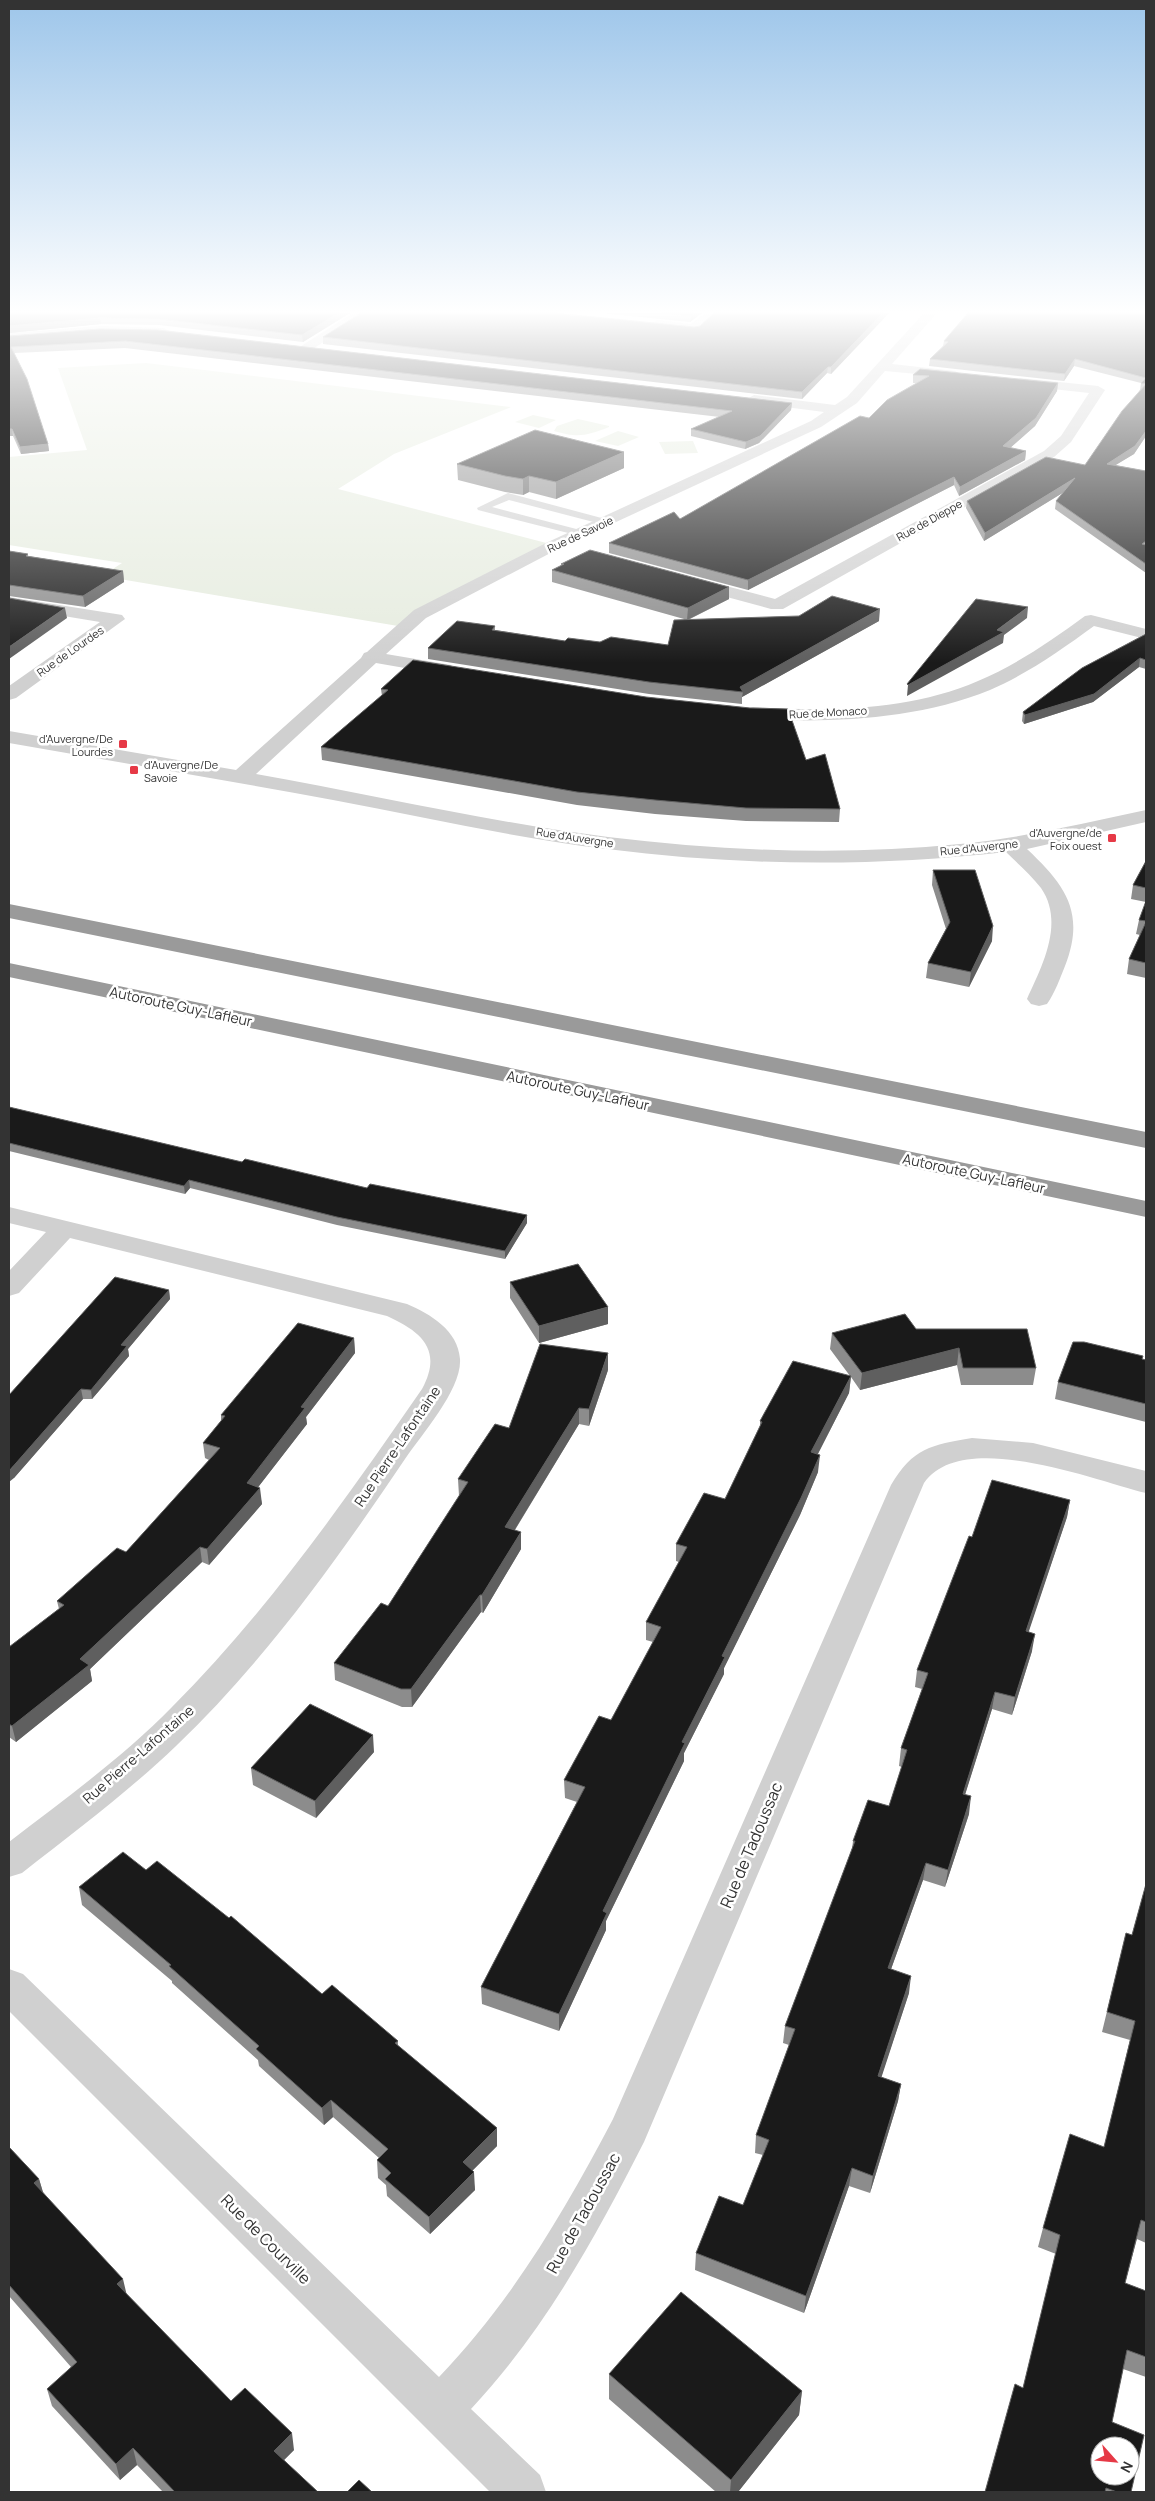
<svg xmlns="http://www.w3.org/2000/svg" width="1155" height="2501" viewBox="0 0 1155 2501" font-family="Manrope,sans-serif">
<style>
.green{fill:#e6ecdf}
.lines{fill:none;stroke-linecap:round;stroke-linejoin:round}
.lane{fill:#d0d0d0;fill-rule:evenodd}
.street{fill:#d0d0d0;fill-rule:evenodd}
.highway{fill:#9a9a9a;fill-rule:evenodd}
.wall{fill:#8c8c8c}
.shaded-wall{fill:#5f5f5f}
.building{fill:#1a1a1a;stroke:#5f5f5f;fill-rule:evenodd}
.poi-dot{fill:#e63946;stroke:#fff;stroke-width:2}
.labels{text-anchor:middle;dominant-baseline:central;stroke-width:5;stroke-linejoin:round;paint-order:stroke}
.far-street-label{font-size:11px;fill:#333;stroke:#fff}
.far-poi-label{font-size:11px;fill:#333;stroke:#fff;text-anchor:end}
.street-label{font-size:14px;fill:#333;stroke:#fff}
.near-street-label{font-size:16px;fill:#333;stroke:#fff}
</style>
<rect width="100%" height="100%" fill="#fff"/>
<!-- green -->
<path class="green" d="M146,363L511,407L394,454L338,489L554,545L404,627L102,576L122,563L9,545V457L87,450L58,368Z
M533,415L556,420L539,428L515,422Z
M578,419L609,426V427C586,436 578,438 554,431L557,426Z
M618,431L639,437L618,446L595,441Z
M693,441L698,453L665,454L659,442Z"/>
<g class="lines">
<!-- lane -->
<path class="lane" d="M508,493L609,520L610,522L605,525L509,500L492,507L584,531L586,533L580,536L478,510L477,508Z"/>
<!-- street -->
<path class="street" d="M353,313H367L310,351L305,352L298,348Z
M705,313H718L699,331L694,332L657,328L651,324L657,320L691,324Z
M924,313H937L892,364L955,371L962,375L960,378L885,371L857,403L821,427L560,548L426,618L386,654L451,665L454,669L451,673L445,675L376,663L256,774C373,795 490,822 608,837C724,851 843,856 960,844C1023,838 1084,823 1146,810V822L1027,849C1065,885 1086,912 1065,966C1060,978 1055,993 1047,1004L1039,1006L1031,1004L1027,999C1042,966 1065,923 1041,888C1031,875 1018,864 1006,852C873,867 740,866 607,849C515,838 424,817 333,800C225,780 117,762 9,743V731L236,770L361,658L364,653L367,652L414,610L548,542L811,421L824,412L754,403L747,399L754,395L835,405L847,397Z
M101,326L164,328L171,332L164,336L101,334L9,341V333Z
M1020,378L1098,386L1105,390L1071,442L1054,457L783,609H771L686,586L684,582L686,578L692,577L775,599L1044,451L1061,436L1089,393L1015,385L1013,382Z
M9,597L116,614L122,615L125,619L16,698L9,700V686L100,622L9,607Z
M1091,615L1146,629V639L1094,626C1061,650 1027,674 990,690C916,720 831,723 753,719L746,717L743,713L746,709L753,707C827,712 909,711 978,681C1016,665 1051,641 1085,616Z
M9,1207L407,1304C430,1314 458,1330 460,1359C462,1389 422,1434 405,1459C337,1560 265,1661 176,1746C128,1792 74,1832 22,1873L9,1877V1842C65,1799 123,1757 172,1707C268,1611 345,1500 422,1389C443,1350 422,1332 387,1316L70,1238L19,1293L9,1296V1271L46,1232L9,1223Z
M972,1438L1033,1443L1146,1471V1493C1094,1480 962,1428 924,1483L644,2142C595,2238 545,2330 471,2409L540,2475L546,2492H490L9,2011V1969L23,1974L439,2377C512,2301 564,2212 613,2119L891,1485C913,1448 931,1445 972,1438Z"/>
<!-- highway -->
<path class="highway" d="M9,904L1146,1132V1148L9,918Z
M9,963L1146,1201V1217L9,977Z"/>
</g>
<!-- wall -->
<path class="wall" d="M9,313H350L303,342L159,325L101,324L9,333Z
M600,313H702L690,322Z
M714,313H889L831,374L827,373L802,399L323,344V337L694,327L700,326Z
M1146,313V436L1134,454L1115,465L1146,471V573L1055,509L1056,501L1064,492L984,541L966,508L967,501L1085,465L1140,390L1141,383L1074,366L1064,381L929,366L930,359L943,346L944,341Z
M100,329L792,403L791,410L759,443L745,449L691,436V429L720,417L125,348L14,353L48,444L49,451L21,454L13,436H9V336Z
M913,375L1058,383L1057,391L1035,426L1010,448L1026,451L1025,460L959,496L954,485L748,590L609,553V543L680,519L869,418L917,383H913Z
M624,452V468L556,499L529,492L523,495L505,492L458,480L457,464Z
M9,551L28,554V556L123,571L124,582L85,607L9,596Z
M561,564L729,587V599L690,619L879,621L742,697V704L649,694L428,659V648L495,626V630L565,641L668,645L684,619L552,582V570L561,566Z
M1146,634V669L1139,667L1093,702L1024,724L1022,721L1023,712Z
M381,689L806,760L840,809L839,822L746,821L655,814L577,805L322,760L321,747L382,696Z
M1146,861V978L1127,974L1129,959L1140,935L1136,934L1139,920L1146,902L1131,899L1133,885Z
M933,870L992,941L969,987L926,978L928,963L946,929L932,885Z
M9,1107L242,1162L527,1223L505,1259L337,1225L190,1188L185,1194L9,1151Z
M510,1282L608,1324L539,1343L510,1298Z
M169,1290L170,1299L128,1349L129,1356L92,1399H83L14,1478L9,1395Z
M916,1329L1036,1368L1033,1385H961L957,1365L860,1390L851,1377L849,1393L818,1454V1472L800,1515L724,1668V1674L684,1753V1761L606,1921V1930L559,2031L482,2004L481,1987L577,1802L565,1798L564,1780L611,1720L653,1642L646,1640V1622L679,1562L676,1561V1544L725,1499L760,1426V1421L850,1376L830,1349L832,1333Z
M354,1338L355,1353L306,1417L307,1424L258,1487L262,1504L209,1565L202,1562L90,1669L92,1681L16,1742L9,1737V1647L59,1609L57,1601L126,1552L209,1460L205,1458L203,1443L221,1421V1415Z
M1143,1356L1142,1359L1146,1360V1422L1055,1399L1058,1382Z
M608,1370L589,1426L579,1424L515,1530L521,1549L483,1613L481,1612L412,1707H402L335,1680L334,1663L388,1606L459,1496L458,1479Z
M1070,1500L1067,1517L1028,1632L1032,1651L1012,1715L992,1709L965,1794L969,1814L945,1887L923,1880L891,1969L909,1993L881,2077L901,2084L898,2101L870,2193L849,2186L804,2313L695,2270L696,2253L743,2205L763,2155L755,2153L756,2135L789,2045L783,2043L785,2026L852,1849L853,1841L889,1806L902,1767L899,1766L901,1748L922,1689L915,1687L917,1670L972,1537Z
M374,1752L316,1818L253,1785L251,1768Z
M146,1870L322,1994L398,2041V2046L497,2128V2146L472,2171L475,2190L430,2234L387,2196L386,2185L378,2178L377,2160L379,2158L333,2117L324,2125L259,2066L258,2060L172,1983V1981L82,1905L79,1887Z
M1146,1884V2243L1137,2239L1125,2283L1146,2291V2377L1123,2369L1112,2422L1131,2492H985L1023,2388L1056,2254L1038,2247L1043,2228L1104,2147L1130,2040L1102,2032L1126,1933L1132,1935Z
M9,2147L39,2179L43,2192L126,2294L231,2401L294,2450L284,2460L318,2492H163L137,2465L120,2480L52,2406L47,2389L71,2367L9,2296Z
M609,2374L802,2391L799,2415L738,2492H716L609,2399Z"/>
<!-- shaded-wall -->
<path class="shaded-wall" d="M339,313H350L303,342L302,335Z
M694,313H702L690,322L691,316Z
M883,313H889L831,374V367Z
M100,318L101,324L9,333V326Z
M1075,359L1074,366L1064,381L1065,374Z
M828,367L827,373L802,399V392Z
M1058,383L1057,391L1035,426L1002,455L1003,446Z
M792,403L791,410L759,443L745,449L746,442Z
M9,429H12L13,436H9Z
M1146,431V436L1134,454L1106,471L1107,464Z
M48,444L49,451L21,454L20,447Z
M1026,451L1025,460L959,496L960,487Z
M624,452V468L556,499V482Z
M529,476V492L523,495V479Z
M954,477V485L748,590V580Z
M1075,478L1074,486L984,541L985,533Z
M123,571L124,582L85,607L83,596Z
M729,587V599L687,620L688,608Z
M1028,607L1027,618L1004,635L1003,643L907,696L908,685L997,630Z
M65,608L67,618L9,659V647Z
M880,609L879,621L742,697L743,692L740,687Z
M1140,658L1139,667L1093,702L1024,724L1025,715Z
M993,926L992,941L969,987L971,972Z
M189,1180L190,1188L185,1194L184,1186Z
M527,1215V1223L505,1259V1251Z
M169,1290L170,1299L128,1349L129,1356L92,1399L91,1390L121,1345Z
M608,1307V1324L539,1343V1326Z
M354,1338L355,1353L306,1417L307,1424L249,1499L247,1483L301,1407Z
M959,1348L957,1365L860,1390L862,1373Z
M608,1353V1370L589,1426V1409Z
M851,1376L849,1393L810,1469L811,1452Z
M81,1389L83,1399L14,1478L9,1482V1471Z
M579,1408V1424L506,1544L505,1527Z
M820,1455L818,1472L800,1515L724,1668V1674L684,1753V1761L606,1921V1930L559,2031V2014L603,1911L722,1656Z
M260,1488L262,1504L209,1565L207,1549Z
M1070,1500L1067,1517L1023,1649L1026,1631Z
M521,1532V1549L483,1613L482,1595Z
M200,1547L202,1562L90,1669L92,1681L16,1742L12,1726L80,1659Z
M480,1595L481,1612L412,1707L411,1689Z
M1035,1634L1032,1651L1012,1715L1015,1697Z
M995,1692L992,1709L960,1811L963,1794Z
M373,1735L374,1752L316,1818L315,1801Z
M971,1796L969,1814L945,1887L948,1870Z
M926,1863L923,1880L885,1986L888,1968Z
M911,1976L909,1993L876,2094L878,2076Z
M901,2084L898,2101L870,2193L873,2176Z
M331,2100L333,2117L324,2125L322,2108Z
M497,2128V2146L464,2179L463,2162Z
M852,2168L849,2186L804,2313L806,2296Z
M474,2172L475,2190L430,2234L429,2217Z
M39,2179L44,2196L34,2183Z
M123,2279L127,2296L117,2284Z
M802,2391L799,2415L738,2492H730L731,2480Z
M292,2433L294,2450L277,2467L274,2451Z
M133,2448L137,2465L120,2480L116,2464Z"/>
<!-- building -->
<path class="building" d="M9,313H339L302,335L158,319L100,318L9,326Z
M361,313H555L694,327L700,326L714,313H883L831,367H828L802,392L323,337Z
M662,313H694L691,316Z
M968,313H1146V431L1135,446L1107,464L1146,471V541L1142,544L1146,545V564L1056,501L1075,478L985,533L967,501L1046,457L1085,465L1122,411L1146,384L1141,383L1146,378L1075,359L1065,374L930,359L948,342L944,341Z
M100,329L158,330L792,403L760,436L746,442L691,429L732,411L125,341L11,347L27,379L48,444L20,447L12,429H9V336Z
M920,369L1058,383L1036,418L1003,446L1026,451L960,487L954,477L748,580L609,543L674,512L680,519L860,416L869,418L887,400L929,376L913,375Z
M535,430L624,452L556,482L529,476L523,479L505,476L457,464Z
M590,550L729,587L688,608L552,570L564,564H561Z
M9,551L28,554L26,556L123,571L83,596L9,585Z
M832,596L880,609L740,687L743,692L649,682L428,648L457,621L495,626L492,630L565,641L568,638L600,642L611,637L668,645L674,620L799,616Z
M9,598L65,608L9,647Z
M976,599L1028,607L997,630L1004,632L908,685L907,684Z
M1146,634V660L1140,658L1094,694L1025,715L1023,712L1082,668Z
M413,660L646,697L750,708L788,709L806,760L825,754L840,809L746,808L655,800L577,792L321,747L388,690L381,689Z
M1146,861V888L1133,885Z
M933,870H975L993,926L971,972L928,963L950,922Z
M1146,901V921L1139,920Z
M1146,922V963L1129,959Z
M9,1107L242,1162L245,1159L367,1188L370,1184L527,1215L505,1251L337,1217L189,1180L184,1186L9,1143Z
M578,1264L608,1307L539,1326L510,1282Z
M115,1277L169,1290L121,1345L127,1346L91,1390L81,1389L9,1471V1395Z
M905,1314L916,1329H1027L1036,1368H963L959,1348L862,1373L832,1333Z
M298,1323L354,1338L301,1407L305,1408L247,1483L260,1488L207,1549L200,1547L80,1659L89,1665L12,1726L9,1724V1647L64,1605L57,1601L117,1548L126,1552L220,1448L203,1443L225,1416L221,1415Z
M1073,1342H1084L1143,1356L1142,1359L1146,1360V1404L1058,1382Z
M540,1344L608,1353L589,1409L579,1408L505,1527L521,1532L482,1595H480L411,1689H401L334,1663L381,1603L388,1606L468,1482L458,1479L495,1424L509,1428Z
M793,1361L851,1376L811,1452L820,1455L801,1498L722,1656L725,1657L682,1742L685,1743L603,1911L607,1913L559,2014L481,1987L585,1787L564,1780L599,1716L611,1720L661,1627L646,1622L687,1547L676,1544L704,1493L725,1499L762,1422L760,1421Z
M992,1480L1070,1500L1026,1631L1035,1634L1015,1697L995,1692L963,1794L971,1796L948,1870L926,1863L888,1968L911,1976L878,2076L901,2084L873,2176L852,2168L806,2296L696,2253L719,2196L743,2205L769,2140L756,2135L795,2029L785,2026L855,1841H853L868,1800L889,1806L907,1750L901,1748L928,1673L917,1670L969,1536L972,1537Z
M310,1704L373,1735L315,1801L251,1768Z
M123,1852L146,1870L157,1861L229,1918L231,1916L322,1994L332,1985L398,2041L395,2043L497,2128L463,2162L474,2172L429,2217L385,2179L391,2173L377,2160L388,2149L331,2100L322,2108L256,2049L259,2046L169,1966L171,1965L79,1887Z
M1146,1884V2222L1141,2220L1125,2283L1146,2291V2357L1127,2350L1112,2422L1144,2435L1131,2492H1117L1106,2488L1105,2492H985L1015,2384L1023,2388L1060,2235L1043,2228L1070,2134L1104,2147L1135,2021L1107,2012L1126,1933L1132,1935ZM1100,2446H1130V2476H1100Z
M9,2147L39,2179L34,2183L123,2279L117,2284L231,2401L245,2388L292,2433L274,2451L318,2492H175L133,2448L116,2464L47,2389L77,2362L9,2285Z
M681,2292L802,2391L731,2480L609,2374Z
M359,2480L372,2492H347Z"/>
<!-- sky -->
<linearGradient id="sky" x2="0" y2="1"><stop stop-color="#9ec6ea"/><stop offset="0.47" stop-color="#fff"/><stop offset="1" stop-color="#fff" stop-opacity="0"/></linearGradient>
<rect width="1155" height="663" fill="url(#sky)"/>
<!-- markers -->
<g class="poi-dot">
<rect x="118" y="739" width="10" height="10" rx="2.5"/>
<rect x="129" y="765" width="10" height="10" rx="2.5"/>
<rect x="1107" y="833" width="10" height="10" rx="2.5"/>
</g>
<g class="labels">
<!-- far-street labels -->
<g class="far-street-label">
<text transform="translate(929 520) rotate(-29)">Rue de Dieppe</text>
<text transform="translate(580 534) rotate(-25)">Rue de Savoie</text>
<text transform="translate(70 651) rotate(-35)">Rue de Lourdes</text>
<text transform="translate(828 712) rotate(-3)">Rue de Monaco</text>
<text transform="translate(575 837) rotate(9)">Rue d'Auvergne</text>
<text transform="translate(979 847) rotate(-6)">Rue d'Auvergne</text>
</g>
<!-- far-poi labels -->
<g class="far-poi-label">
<text x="113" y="738">d'Auvergne/De<tspan x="113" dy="13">Lourdes</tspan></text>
<text x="144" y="764" text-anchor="start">d'Auvergne/De<tspan x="144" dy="13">Savoie</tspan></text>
<text x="1102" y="832">d'Auvergne/de<tspan x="1102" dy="13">Foix ouest</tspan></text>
</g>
<!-- street labels -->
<g class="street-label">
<text transform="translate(181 1006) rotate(12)">Autoroute Guy-Lafleur</text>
<text transform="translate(578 1090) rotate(12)">Autoroute Guy-Lafleur</text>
<text transform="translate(974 1173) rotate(12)">Autoroute Guy-Lafleur</text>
<text transform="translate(397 1446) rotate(-56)">Rue Pierre-Lafontaine</text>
<text transform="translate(138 1754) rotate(-41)">Rue Pierre-Lafontaine</text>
</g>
<!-- near-street labels -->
<g class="near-street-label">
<text transform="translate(751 1845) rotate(-67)">Rue de Tadoussac</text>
<text transform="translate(583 2213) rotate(-61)">Rue de Tadoussac</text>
<text transform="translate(266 2239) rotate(45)">Rue de Courville</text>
</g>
</g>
<!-- border -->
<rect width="1155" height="2501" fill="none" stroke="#333333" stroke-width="20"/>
<!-- north arrow -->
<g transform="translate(1115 2461) rotate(117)"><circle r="24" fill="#ffffff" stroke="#adadad"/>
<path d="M0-4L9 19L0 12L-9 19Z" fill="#e63946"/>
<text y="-8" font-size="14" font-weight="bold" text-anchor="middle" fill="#333333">N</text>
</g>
</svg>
